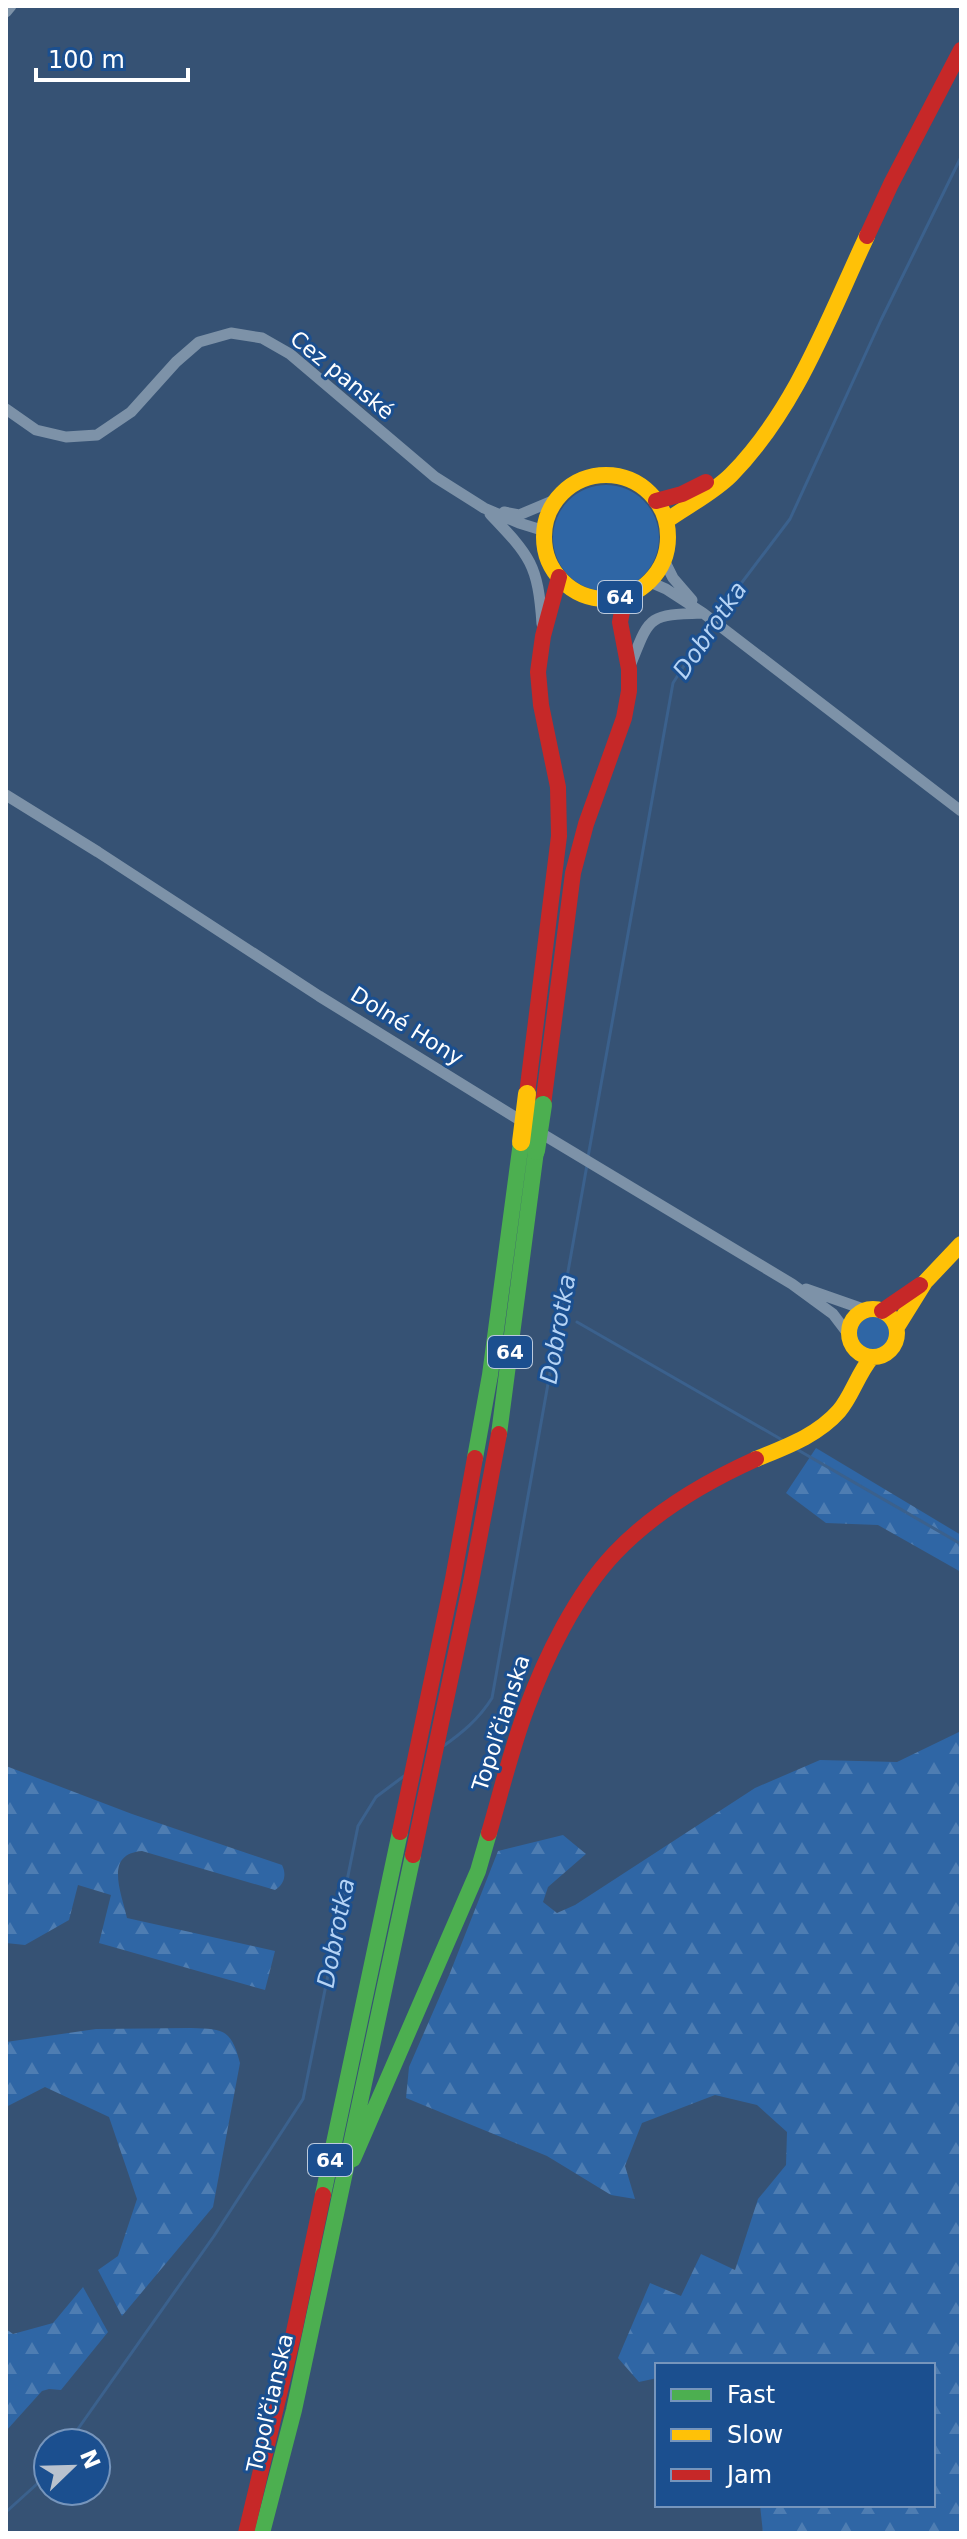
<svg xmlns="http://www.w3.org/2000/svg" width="967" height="2539" viewBox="0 0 967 2539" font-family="'DejaVu Sans',sans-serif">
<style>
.green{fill:#2f66a5}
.forest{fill:url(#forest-firs)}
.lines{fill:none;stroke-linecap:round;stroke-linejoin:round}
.stream{stroke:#3b618d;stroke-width:3}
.street{stroke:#7d92a8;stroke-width:11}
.fast{stroke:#4caf50;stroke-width:16}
.slow{stroke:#ffc107;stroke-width:16}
.jam{stroke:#c62828;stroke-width:16}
.fast-bridge{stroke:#4caf50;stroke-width:18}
.slow-bridge{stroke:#ffc107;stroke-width:18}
.labels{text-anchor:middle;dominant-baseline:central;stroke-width:6;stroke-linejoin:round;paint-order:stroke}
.shield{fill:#1b4f8f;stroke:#bbcadd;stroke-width:2}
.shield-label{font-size:20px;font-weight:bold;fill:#fff}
.street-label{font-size:22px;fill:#fff;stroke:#1b4f8f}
.water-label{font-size:24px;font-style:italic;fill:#b5d3f5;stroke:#1b4f8f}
</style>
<defs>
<pattern id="forest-firs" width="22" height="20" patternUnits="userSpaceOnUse" patternTransform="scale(2)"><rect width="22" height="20" fill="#2f66a5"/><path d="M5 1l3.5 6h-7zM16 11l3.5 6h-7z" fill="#4e7db2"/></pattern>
</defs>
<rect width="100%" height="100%" fill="#365274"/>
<!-- green -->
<path class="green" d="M553 538a53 53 0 1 1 106 0a53 53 0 1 1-106 0Z
M856 1333a17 17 0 1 1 34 0a17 17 0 1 1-34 0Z"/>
<!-- forest -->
<path class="forest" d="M816,1448L961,1535V1572L878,1525L826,1523L786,1493Z
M961,1731V2533H763L760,2505H933V2365H657V2378L639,2382L618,2358L650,2283L681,2296L701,2254L735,2270L758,2199L786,2165L787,2132L757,2105L715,2095L642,2123L625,2166L635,2199L611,2195L547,2156L406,2098L409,2067L450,1973L498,1851L563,1835L586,1854L548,1887L543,1902L557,1913L575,1905L755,1788L820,1760L897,1762Z
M6,1766L132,1814L282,1865C287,1875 284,1885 275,1890L142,1851C104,1854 121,1891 127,1918L275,1951L265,1990L99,1943L111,1895L78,1885L69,1920L25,1945L6,1943Z
M191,2028C224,2029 231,2029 240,2063L213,2207L122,2316L98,2270L118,2256L137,2199L109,2117L45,2087L6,2107V2042L96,2029Z
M83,2287L108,2332L61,2390L49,2389L42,2391L6,2431V2329L13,2334L53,2323Z"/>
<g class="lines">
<!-- stream -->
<path class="stream" d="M715,618L790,519L881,320L961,157
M588,1157L673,683L711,624
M577,1322L784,1441
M798,1450L961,1544
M442,1747C462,1733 479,1719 492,1698L587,1165
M68,2443L214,2236L303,2099L358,1826L376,1797L404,1776
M6,2512L37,2484L48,2469"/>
<!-- street -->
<path class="street" d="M6,12L11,6
M6,409L36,430L66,437L97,435L131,412L176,362L199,342L231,333L262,338L290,354L435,477L484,508L519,523L545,531
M504,512L519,515L557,499
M490,514C530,556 538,564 542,624
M664,560L673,578L692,600
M650,582L666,589L703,613L961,811
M630,666C650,616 647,615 702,613
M6,795L98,852L319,996L544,1135L792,1284L833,1314L849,1335
M806,1289L866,1310"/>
<!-- fast -->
<path class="fast" d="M499,1434L536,1151
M475,1458L490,1375L521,1142
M353,2159L478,1871L489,1833
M323,2195L400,1832
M262,2533L294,2410L413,1855"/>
<!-- slow -->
<path class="slow" d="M544 537a62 62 0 1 1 124 0a62 62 0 1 1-124 0Z
M666,521C687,506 713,493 731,475C796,409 828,319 867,236
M849 1333a24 24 0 1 1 48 0a24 24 0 1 1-48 0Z
M897,1327L925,1282L961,1244
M756,1459C785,1447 817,1436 839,1411C852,1396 858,1373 872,1357"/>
<!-- jam -->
<path class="jam" d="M867,236L891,184L961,50
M656,501L682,494L706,482
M527,1094L559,836L558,787L541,705L538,672L543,636L559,577
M543,1105L573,873L586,824L624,718L629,691V669L620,622L625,596
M882,1311L920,1285
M400,1832L453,1579L475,1458
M489,1833C501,1792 511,1750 526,1710C545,1658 576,1594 615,1553C654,1512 705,1482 756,1459
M413,1855L471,1582L499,1434
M246,2533L294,2332L323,2195"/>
<!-- fast-bridge -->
<path class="fast-bridge" d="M536,1151L543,1105"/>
<!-- slow-bridge -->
<path class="slow-bridge" d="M521,1142L527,1094"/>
</g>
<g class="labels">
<!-- shield labels -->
<g class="shield">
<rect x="598" y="581" width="44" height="32" rx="6"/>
<rect x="488" y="1336" width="44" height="32" rx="6"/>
<rect x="308" y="2144" width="44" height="32" rx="6"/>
</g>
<g class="shield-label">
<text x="620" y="597">64</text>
<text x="510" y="1352">64</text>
<text x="330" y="2160">64</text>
</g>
<!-- street labels -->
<g class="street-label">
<text transform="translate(342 375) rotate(39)">Cez panské</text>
<text transform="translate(407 1026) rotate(32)">Dolné Hony</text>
<text transform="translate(501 1723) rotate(-72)">Topoľčianska</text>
<text transform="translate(270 2403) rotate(-77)">Topoľčianska</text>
</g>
<!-- water labels -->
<g class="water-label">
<text transform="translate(710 630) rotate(-56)">Dobrotka</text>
<text transform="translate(558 1329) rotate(-80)">Dobrotka</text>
<text transform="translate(336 1933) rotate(-79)">Dobrotka</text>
</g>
</g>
<!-- border -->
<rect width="967" height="2539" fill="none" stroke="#ffffff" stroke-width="16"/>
<!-- legend -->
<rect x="655" y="2363" width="280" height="144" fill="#1b4f8f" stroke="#7695bc" stroke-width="2"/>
<rect x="671" y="2389" width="40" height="12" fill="#4caf50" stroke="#7695bc" stroke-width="2"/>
<text x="727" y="2403" font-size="24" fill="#ffffff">Fast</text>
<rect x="671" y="2429" width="40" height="12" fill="#ffc107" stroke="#7695bc" stroke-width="2"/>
<text x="727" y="2443" font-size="24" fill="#ffffff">Slow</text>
<rect x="671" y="2469" width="40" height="12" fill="#c62828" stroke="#7695bc" stroke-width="2"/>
<text x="727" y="2483" font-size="24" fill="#ffffff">Jam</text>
<!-- north arrow -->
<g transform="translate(72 2467) rotate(67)"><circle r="38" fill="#1b4f8f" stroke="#7695bc" stroke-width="2"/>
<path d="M0-6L14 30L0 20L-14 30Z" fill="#b9c2ce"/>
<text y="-12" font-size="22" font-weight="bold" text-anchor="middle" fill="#ffffff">N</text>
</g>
<!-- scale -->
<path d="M36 68v12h152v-12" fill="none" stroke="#ffffff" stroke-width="4"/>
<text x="48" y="68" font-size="24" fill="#ffffff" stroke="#1b4f8f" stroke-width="6" paint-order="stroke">100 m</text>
</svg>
